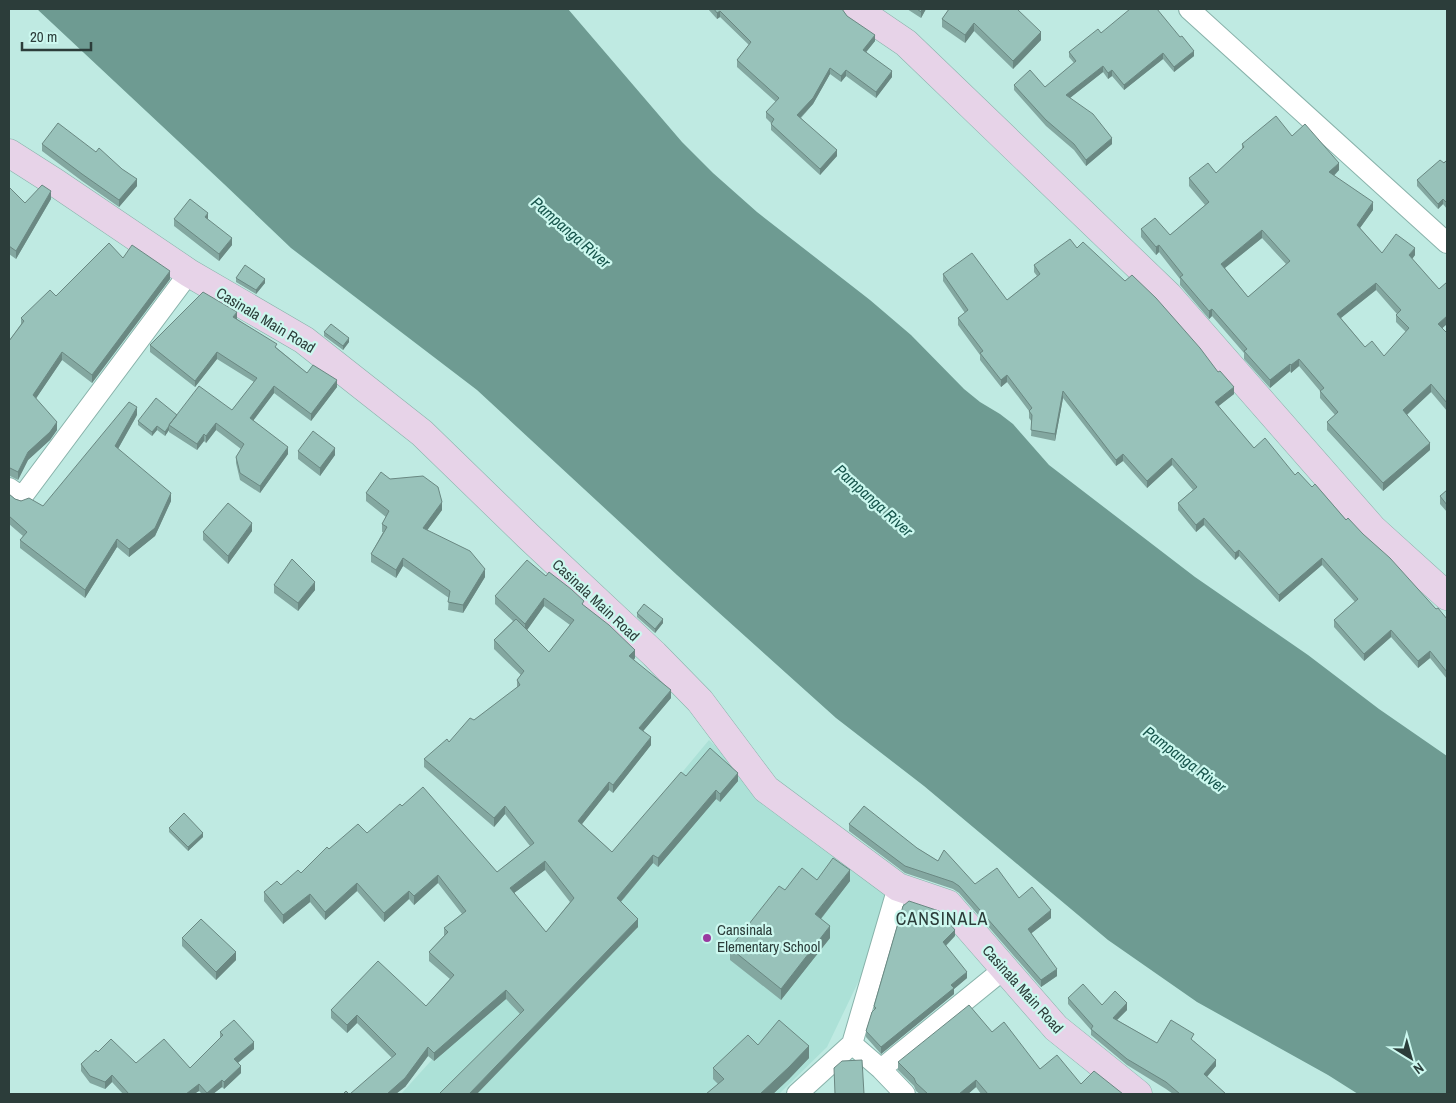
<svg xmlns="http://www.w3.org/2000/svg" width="1456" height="1103" viewBox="0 0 1456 1103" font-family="'Archivo Narrow',sans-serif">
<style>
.built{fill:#ace1d7}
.water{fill:#6e9b92}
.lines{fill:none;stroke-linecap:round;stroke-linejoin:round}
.street-casing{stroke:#88b2aa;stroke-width:22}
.secondary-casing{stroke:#88b2aa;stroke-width:29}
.street{stroke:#fff;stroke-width:20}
.secondary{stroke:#e7d3e8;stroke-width:28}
.wall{fill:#83a7a0;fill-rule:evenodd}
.shaded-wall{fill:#6a8882}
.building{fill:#98c2ba;stroke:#6a8882;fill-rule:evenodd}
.poi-dot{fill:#9a39a0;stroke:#ccf8ef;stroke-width:2}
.labels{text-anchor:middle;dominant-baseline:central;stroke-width:4.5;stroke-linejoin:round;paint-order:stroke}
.street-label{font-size:15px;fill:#2c3d3a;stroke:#ccf8ef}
.poi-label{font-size:15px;fill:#2c3d3a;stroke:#ccf8ef;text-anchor:start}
.water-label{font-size:16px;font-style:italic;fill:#17554c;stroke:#ccf8ef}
.quarter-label{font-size:18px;letter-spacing:1px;fill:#2c3d3a;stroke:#ccf8ef}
</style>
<rect width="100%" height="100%" fill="#bfeae2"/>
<!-- built -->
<path class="built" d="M709,740L763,793L890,887L864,970L827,1047L779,1094H401L570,907Z"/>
<!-- water -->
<path class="water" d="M37,9H568L682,142L713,173L757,212L870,300L911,335L964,389L980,402L1000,414L1013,424L1049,465L1195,577L1308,655L1379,709L1447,756V1094H1358L1328,1075L1197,1002L1108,940L924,786L836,718L677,575L477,390L291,248L224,184Z"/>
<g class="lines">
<!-- street casing -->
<g class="street-casing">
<path id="street" d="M1189,9L1447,243
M9,488L22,497L189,273
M852,1044L881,1069L905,1094
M881,1069L1004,969
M797,1094L852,1044L898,887"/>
</g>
<!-- secondary casing -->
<g class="secondary-casing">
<path id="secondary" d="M856,9L906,43L1168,295L1373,529L1447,596
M9,153L56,183L189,273L304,340L422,433L528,536L654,654L700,701L766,789L898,887L948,904L1056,1028L1138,1094"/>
</g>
<!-- street -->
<use href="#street" class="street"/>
<!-- secondary -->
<use href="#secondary" class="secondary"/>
</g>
<!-- wall -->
<path class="wall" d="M708,9H842L847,16L875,41L866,52L892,77L876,98L846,76L841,82L830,74L813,104L801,118L837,156L820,175L771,130V123L766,118V112L776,102L737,67V60L749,45L720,17L717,19Z
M907,9H926L921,18Z
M949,9L1041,40L1013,69L974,31L965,43L942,27V19Z
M1101,33L1194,56L1174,72L1163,59L1124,90L1112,76L1108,79L1103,72L1070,98L1112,144L1086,166L1074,150L1046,126L1014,90V85L1045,87L1074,63L1069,57V52Z
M1292,136L1339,170L1334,176L1373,210L1360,228L1382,253L1415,255L1412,259L1439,289L1447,282V324L1442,328L1447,333V411L1431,392L1407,415L1430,450L1383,491L1327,430V422L1335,415L1320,398V391L1299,366L1291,373L1290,371L1270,388L1244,359V353L1212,316L1209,319L1180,285V279L1159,252L1156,255L1141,237V229L1170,235L1205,205L1189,186V178L1216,173L1242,149V144ZM1262,238L1286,264L1248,297L1225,268ZM1376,290L1397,314L1396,315V322L1406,332L1384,356L1365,347L1341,318Z
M42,144L137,186L119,207L82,181L42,151Z
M1447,160V209L1443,204L1438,209L1417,186V180Z
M9,187L25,203L51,199L16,259L9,254Z
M174,219L232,245L219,261L174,226Z
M1077,248L1234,394L1218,406L1254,448L1295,475L1312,487L1346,520L1363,534L1436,609L1447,619V679L1430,658L1418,668L1391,637L1364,661L1334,627V620L1355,602L1322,565L1279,602L1239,556L1235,560L1204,525L1196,532L1178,510V503L1193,490L1172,465L1147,488L1123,461L1116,466L1063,398L1055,441L1031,436L1032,422L1029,418V411L1007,382L1001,387L980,360V355L958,325V318L965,313L943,281V274L1007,300L1037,276L1034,272V265Z
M123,258L170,279L92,383L62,360L36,398L57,430L50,440L28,460L18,480L10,476H9V341L21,324V318L56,296Z
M236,278L265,283L256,294L236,282Z
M237,319L277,348L307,373L337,387L311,421L274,393L253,420L288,454L260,493L240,480L236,463V457L241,449L216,430L206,443L204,441L197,450L169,432V430L165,436L157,430L152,436L138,425V421L177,415L232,410L254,382L217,359L195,387L150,352V345Z
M324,332L349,342L343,350L324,336Z
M137,415L118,449L171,501L155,536L129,557L117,547L85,598L20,548V540L23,536L9,524V494L15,499L43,506Z
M298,451L335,455L320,476L298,459Z
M390,479L442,510L427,530L485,577L463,613L448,610L449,598L403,566L396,578L371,562V554L383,532H382V524L386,517L366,501V493Z
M1447,490V512L1440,504V496Z
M252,531L228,564L203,540V532Z
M546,576L584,606L635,658L634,660L671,698L643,731L651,745L613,793L609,790L582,824L612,852L686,776L738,781L720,802L716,799L658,867L653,863L621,902L638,927L520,1014L506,999L434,1061L428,1056L405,1087L392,1058L357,1023L347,1033L331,1018V1010L426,1006L450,979L429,961V952L444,936V928L462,914L438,883L414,905L409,899L384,922L357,891L325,920L310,902L283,924L264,901V892L281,885L301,873L329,849L367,833L402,806L497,872L530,846L505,814L494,827L424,767V759L449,742L474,720L517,688V680L521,675L494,649V640L513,621L495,604V596ZM544,606L570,625L549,652L527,630ZM545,870L570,902L546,932L514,893Z
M274,585L315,590L298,611L274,593Z
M637,613L663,623L655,633L637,617Z
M849,824L917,848L975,884L1019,898L1051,918L1031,933L1057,976L1041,987L959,893L953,889L905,873L849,831Z
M169,828L203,837L188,851L169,832Z
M817,880L850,881L821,919L830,938L781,1000L730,960V948L785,890Z
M955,936L946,946L967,978L954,989V994L881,1054L866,1037V1031L874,1010V1006Z
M182,938L236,960L216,980L182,946Z
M1068,998L1127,1010L1117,1020L1157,1043L1194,1041L1216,1066L1207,1077L1226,1094H1173L1166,1089L1127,1065L1091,1035V1030L1068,1004Z
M220,1032L254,1049L238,1063L241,1073L224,1089L222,1087L213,1094H202L199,1091L194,1094H123L112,1082L105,1089L90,1083L81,1071V1064L98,1052L136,1063L190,1068L220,1038Z
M992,1032L1040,1069L1081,1084L1123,1094H981L976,1087L968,1094H920L916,1091L914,1086L898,1070V1062Z
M758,1045L809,1058L789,1079L773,1094H706L718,1084L713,1079V1068Z"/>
<!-- shaded-wall -->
<path class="shaded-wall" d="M922,9H926L921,18V12Z
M720,11V17L717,19V13Z
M974,23V31L965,43V35Z
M1041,32V40L1013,69V61Z
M875,35V41L863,56V50Z
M1194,51V56L1174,72V67Z
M1163,53V59L1124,90V85Z
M1103,66V72L1066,101V95Z
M830,68V74L813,104L797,121V115Z
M846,70V76L841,82V76Z
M1112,70V76L1108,79V73Z
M892,71V77L876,98V92Z
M1112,138V144L1086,166V160Z
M837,150V156L820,175V169Z
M1339,163V170L1329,180V172Z
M137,179V186L119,207V200Z
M51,191V199L16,259V251Z
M1443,199V204L1438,209V204Z
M1373,202V210L1357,232V225Z
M208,213V220L205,224V217Z
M1262,230V238L1221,271V264Z
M232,238V245L219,261V254Z
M1159,245V252L1156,255V247Z
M1415,248V255L1409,263V255Z
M170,271V279L92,383V375Z
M265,279V283L256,294V290Z
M1376,283V290L1337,321V314Z
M1212,309V316L1209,319V311Z
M237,312V319L233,324V317Z
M1447,316V324L1438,332V324Z
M349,338V342L343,350V346Z
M62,352V360L33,403V395Z
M217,352V359L195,387V381Z
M1299,359V366L1291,373V365Z
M1290,364V371L1270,388V380Z
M1007,375V382L1001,387V380Z
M337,380V387L311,421V414Z
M1431,384V392L1403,418V410Z
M274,386V393L250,425V418Z
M1234,387V394L1215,409V402Z
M1063,391V398L1055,441V434Z
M137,407V415L115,454V446Z
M57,422V430L50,440L28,460L18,480V472L28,452Z
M216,423V430L206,443V436Z
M157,426V430L152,436V432Z
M169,426V430L165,436V432Z
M204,434V441L197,450V444Z
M1430,443V450L1383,491V483Z
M288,447V454L260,493V486Z
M335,448V455L320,476V468Z
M1123,454V461L1116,466V460Z
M1172,458V465L1147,488V481Z
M171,493V501L155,536L129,557V549Z
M442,502V510L423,536V528Z
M1204,518V525L1196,532V525Z
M252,523V531L228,564V556Z
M117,539V547L85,598V590Z
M1239,550V556L1235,560V553Z
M403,558V566L396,578V570Z
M1322,558V565L1279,602V595Z
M485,569V577L463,613V605Z
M315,582V590L298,611V603Z
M544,598V606L525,633V624Z
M663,619V623L655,633V629Z
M1391,630V637L1364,661V654Z
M635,650V658L629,664V656Z
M1430,651V658L1418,668V661Z
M671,690V698L639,736V728Z
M651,737V745L613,793V785Z
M738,773V781L720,802V794Z
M609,782V790L578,829V821Z
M716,790V799L658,867V858Z
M505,806V814L494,827V818Z
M203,833V837L188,851V847Z
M653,855V863L617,906V898Z
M545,861V870L510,896V888Z
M850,870V881L815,926V914Z
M438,875V883L414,905V896Z
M357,883V891L325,920V912Z
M409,891V899L384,922V913Z
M310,894V902L283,924V915Z
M1051,910V918L1028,936V929Z
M638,919V927L477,1094H469Z
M830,926V938L781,1000V989Z
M955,930V936L943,948V942Z
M236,952V960L216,980V972Z
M1057,969V976L1041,987V980Z
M967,972V978L954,989V994L881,1054V1047L951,985Z
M506,990V999L434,1061V1053Z
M1127,1003V1010L1113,1024V1018Z
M357,1015V1023L347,1033V1025Z
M254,1042V1049L234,1066V1059Z
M809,1046V1058L789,1079L773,1094H760Z
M428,1047V1056L405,1087L396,1094H387Z
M1216,1060V1066L1204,1080V1074Z
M241,1066V1073L224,1089V1082Z
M112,1075V1082L105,1089V1082Z
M222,1080V1087L213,1094H207V1093Z
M976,1080V1087L968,1094H959Z
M199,1084V1091L194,1094H186Z"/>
<!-- building -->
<path class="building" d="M714,9H842L847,16L875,35L863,50L892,71L876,92L846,70L841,76L830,68L813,98L797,115L837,150L820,169L771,124L774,119L766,112L779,98L737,60L751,42L720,11L717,13Z
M917,9H922L921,12Z
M949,9H1017L1041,32L1013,61L974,23L965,35L942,19Z
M1130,9H1157L1180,37L1182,36L1194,51L1174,67L1163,53L1124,85L1112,70L1108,73L1103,66L1066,95L1093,114L1112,138L1086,160L1074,144L1046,120L1014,85L1030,70L1045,87L1076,61L1069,52L1098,29L1101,33Z
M1276,116L1292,136L1305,124L1339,163L1329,172L1373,202L1357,225L1382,253L1396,234L1415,248L1409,255L1439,289L1447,282V316L1438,324L1447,333V403L1431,384L1403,410L1430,443L1383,483L1327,422L1338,412L1320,391L1324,388L1299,359L1291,365L1290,364L1270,380L1244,351L1247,349L1212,309L1209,311L1180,277L1183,275L1159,245L1156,247L1141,229L1155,218L1170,235L1209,202L1189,178L1208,163L1216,173L1244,147L1242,144ZM1262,230L1290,261L1248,297L1221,264ZM1376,283L1401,310L1396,315L1409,328L1384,356L1372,341L1365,347L1337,314Z
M58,123L96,152L99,148L122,169L137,179L119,200L82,174L42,144Z
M1440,160L1444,163L1447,160V203L1443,199L1438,204L1417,180Z
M42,185L51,191L16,251L9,246V187L25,203Z
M190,199L208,213L205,217L232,238L219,254L174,219Z
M1070,239L1077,248L1083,242L1125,281L1132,275L1156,298L1200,348L1218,372L1220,371L1234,387L1215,402L1254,448L1265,438L1295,475L1298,472L1312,487L1315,484L1346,520L1348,518L1363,534L1390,558L1436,609L1438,608L1447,619V672L1430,651L1418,661L1391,630L1364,654L1334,620L1358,599L1322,558L1279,595L1239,550L1235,553L1204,518L1196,525L1178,503L1197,487L1172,458L1147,481L1123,454L1116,460L1063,391L1055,434L1031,430L1032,415L1029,411L1032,408L1007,375L1001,380L980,353L983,351L958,318L968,310L943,274L972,253L1007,300L1040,274L1034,265Z
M109,243L123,258L132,245L170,271L92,375L62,352L33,395L57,422L50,432L28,452L18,472L10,468L9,469V341L24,321L21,318L50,290L56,296Z
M245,265L265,279L256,290L236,278Z
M203,292L237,312L233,317L277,344L275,347L307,373L313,365L337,380L311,414L274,386L250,418L288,447L260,486L240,473L236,457L244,444L216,423L206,436L204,434L197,444L169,425L199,386L232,410L257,378L217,352L195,381L150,345Z
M331,324L349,338L343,346L324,332Z
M156,398L177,415L169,425V426L165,432L157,426L152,432L138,421Z
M129,402L137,407L115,446L171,493L155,528L129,549L117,539L85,590L20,540L27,532L9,516V494L15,499L21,501L29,498L43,506Z
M313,431L335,448L320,468L298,451Z
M381,472L390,479L423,476L438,487L442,502L423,528L470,551L485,569L463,605L448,602L450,591L403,558L396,570L371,554L387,527L382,524L389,511L366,493Z
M1447,490V505L1440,496Z
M228,503L252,523L228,556L203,532Z
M292,559L315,582L298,603L274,585Z
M527,560L546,576L549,572L571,589L584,601L582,604L609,625L635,650L629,656L671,690L639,728L651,737L613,785L609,782L578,821L612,852L681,772L686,776L710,748L738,773L720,794L716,790L658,858L653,855L617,898L638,919L469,1094H439L524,1010L506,990L434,1053L428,1047L405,1078L387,1094H350L396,1054L357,1015L347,1025L331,1010L378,961L426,1006L454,975L429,952L448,932L444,928L466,911L438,875L414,896L409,891L384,913L357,883L325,912L310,894L283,915L264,892L277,881L281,885L298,870L301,873L327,847L329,849L358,824L367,833L400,804L402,806L423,787L497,872L534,843L505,806L494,818L424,759L447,739L449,742L470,718L474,720L520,685L517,680L524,671L494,640L516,619L549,652L574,620L544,598L525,624L495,596ZM545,861L574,898L546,932L510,888Z
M644,604L663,619L655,629L637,613Z
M864,806L917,848L938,861L944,850L975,884L997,868L1019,898L1032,887L1051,910L1028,929L1057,969L1041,980L959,886L953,882L905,866L849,824Z
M184,813L203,833L188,847L169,828Z
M833,858L850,870L815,914L830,926L781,989L730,948L779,886L785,890L802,868L817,880Z
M909,901L939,911L955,930L943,942L967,972L951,985L954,988L881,1047L866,1031L872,1012L876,1008L874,1006L903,906Z
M201,919L236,952L216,972L182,938Z
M1083,984L1102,1005L1115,991L1127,1003L1113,1018L1157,1043L1171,1020L1194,1034L1191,1039L1216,1060L1204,1074L1226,1094H1180L1166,1082L1127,1059L1091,1029L1093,1026L1068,998Z
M969,1005L992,1032L1004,1022L1040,1069L1057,1055L1081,1084L1094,1071L1123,1094H988L976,1080L959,1094H928L916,1083L914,1078L898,1062Z
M234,1020L254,1042L234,1059L241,1066L224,1082L222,1080L207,1093L199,1084L186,1094H129L112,1075L105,1082L90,1076L81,1064L96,1050L98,1052L111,1039L136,1063L164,1039L190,1068L223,1035L220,1032Z
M779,1020L809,1046L789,1067L760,1094H706L724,1079L713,1068L748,1035L758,1045Z
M862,1060L864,1094H835L834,1068L842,1061Z
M346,1091L349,1094H343Z"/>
<!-- markers -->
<circle class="poi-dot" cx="707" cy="938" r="5"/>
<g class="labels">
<!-- street labels -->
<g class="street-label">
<text transform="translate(266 320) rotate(31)">Casinala Main Road</text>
<text transform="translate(596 600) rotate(43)">Casinala Main Road</text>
<text transform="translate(1023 989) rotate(48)">Casinala Main Road</text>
</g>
<!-- poi labels -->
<g class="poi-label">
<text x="717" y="929">Cansinala<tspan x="717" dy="17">Elementary School</tspan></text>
</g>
<!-- water labels -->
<g class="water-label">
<text transform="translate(571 232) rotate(41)">Pampanga River</text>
<text transform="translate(874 500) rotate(42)">Pampanga River</text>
<text transform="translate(1185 759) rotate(37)">Pampanga River</text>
</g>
<!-- quarter labels -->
<g class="quarter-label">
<text x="942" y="918">CANSINALA</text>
</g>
</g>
<!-- border -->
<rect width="1456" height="1103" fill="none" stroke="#2c3d3a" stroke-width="20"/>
<!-- north arrow -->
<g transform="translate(1411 1058) rotate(143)" stroke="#ccf8ef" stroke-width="4" paint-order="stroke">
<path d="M0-4L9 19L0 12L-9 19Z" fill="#2c3d3a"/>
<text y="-8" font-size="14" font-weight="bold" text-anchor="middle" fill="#2c3d3a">N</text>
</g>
<!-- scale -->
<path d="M22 42v8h69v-8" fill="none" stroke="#2c3d3a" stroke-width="2.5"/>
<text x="30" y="42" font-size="15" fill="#2c3d3a" stroke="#ccf8ef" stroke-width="4" paint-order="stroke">20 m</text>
</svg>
